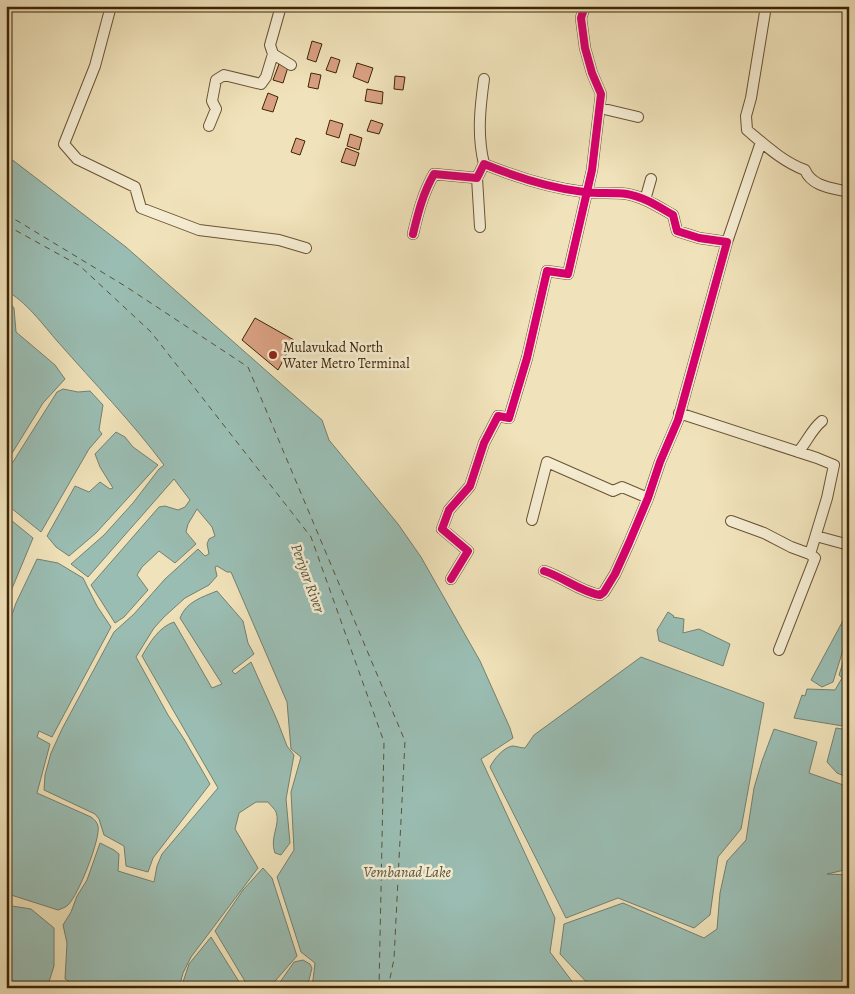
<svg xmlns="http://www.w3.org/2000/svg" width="855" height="994" viewBox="0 0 855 994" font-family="Alegreya,serif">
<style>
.water{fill:#9abdb3;stroke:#75806e}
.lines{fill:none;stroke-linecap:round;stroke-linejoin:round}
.ferry{stroke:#59533a;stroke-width:1;stroke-dasharray:6 5;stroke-linecap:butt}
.building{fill:#d9a082;stroke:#3d2506}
.minor-casing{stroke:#6a5433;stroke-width:12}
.minor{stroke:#f5ecd2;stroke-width:10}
.cycleway-casing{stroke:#f5ecd2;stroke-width:11}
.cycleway{stroke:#d6006c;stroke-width:8}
.poi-dot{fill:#8f2418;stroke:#f5ecd2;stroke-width:2}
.labels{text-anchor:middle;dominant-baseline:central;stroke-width:5;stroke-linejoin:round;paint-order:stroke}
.poi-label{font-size:14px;fill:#3d2506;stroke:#f5ecd2;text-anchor:start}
.water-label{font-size:15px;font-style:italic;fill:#59533a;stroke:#f5ecd2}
</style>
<rect width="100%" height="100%" fill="#f0e2ba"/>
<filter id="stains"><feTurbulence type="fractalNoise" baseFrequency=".004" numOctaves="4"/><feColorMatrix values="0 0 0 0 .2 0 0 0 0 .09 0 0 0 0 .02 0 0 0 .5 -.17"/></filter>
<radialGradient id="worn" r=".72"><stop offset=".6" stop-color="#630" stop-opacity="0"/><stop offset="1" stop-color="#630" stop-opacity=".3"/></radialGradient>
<!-- water -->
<path class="water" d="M6,155L126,247L322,420L329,440L398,524L421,557L480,661L510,728L513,738L481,759L555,918L550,952L577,988H312L315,963L301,952L277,877L294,850L291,792L301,757L291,749L287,702L231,572H227L217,566L215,567L217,576L209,585L185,598L164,617L154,628L136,657L168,715L184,739L210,784L153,858L148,872L126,866L124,846L104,835L99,819L95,814L44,790L45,775L51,753L62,729L114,632L134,614L165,579L198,549L205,556L209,554L207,544L209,539L215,536L212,527L197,509L188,524L186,532L196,544L175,563L159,551L142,567L137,575L148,590L124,617L115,623L91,585L159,507L165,506L178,510L185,507L190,500L174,479L88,577L71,564L104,535L133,503L159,469L164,465C132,422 94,383 58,342C44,326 25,300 6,291Z
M6,298L14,308L16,332L55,365L65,379L43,403L6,463Z
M63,389L78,392L90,391L103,405L99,430L102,434L89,449L41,532L6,504V473L57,392Z
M116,432L125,437L133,447L158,465L96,533L69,556L56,547L47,536L75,486L89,492L100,482L110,489L113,488L100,467L95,454Z
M6,516L33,538L6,603Z
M37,559L58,563L83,578L97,606L111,627L52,737L39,731L37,737L50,744L37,793L91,817C94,819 97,822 98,826C101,838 78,896 68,905C66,907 61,909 58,910L8,894L6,895V632L16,603Z
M217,591L243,621L248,643L254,654L232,671L235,674L251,662L277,720L287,746L294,755L286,799L290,843L281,855L275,853C269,838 281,824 276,812C275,809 270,805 268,802H256L239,813L235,829L258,868L191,957L183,973L179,988H80L65,979L67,943L63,925L71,912L77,896L87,880L100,843L114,850L119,854L118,871L154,882L157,866L162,854L218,788L142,656C150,642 159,627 174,622L212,688L222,684L180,618C186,602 202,597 217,591Z
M668,612L674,616L673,617L684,619L683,633L699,629L730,644L723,666L659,641L657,630Z
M845,617L849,622V631L833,682L822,687L811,680Z
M849,643V727L794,718L802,695L805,696L807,689L835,690L842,678L839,675Z
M641,657L764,703L741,829L718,857L710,915L694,928L618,898L566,918L490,767C494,759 503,748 512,746C516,746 521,748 525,748L534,735Z
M836,728L849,730V778L837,773L827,762Z
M774,729L817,742L809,773L849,787V869L827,874L849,875V988H592L560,954L564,924L623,903L704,938L717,929L720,893L727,861L746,840L754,788L762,761Z
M263,868L272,878L297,956L269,988H249L215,931L243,890Z
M6,905L31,909L54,928V966L47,988H6Z
M211,937L243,988H181L189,964Z
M303,960L310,964L312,968L307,988H276L294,962Z"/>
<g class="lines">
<!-- ferry -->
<path class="ferry" d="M6,214L125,286L248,367L405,741L394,959L388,988
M6,225L80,266L151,332L311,537L384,742L379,988"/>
</g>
<!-- building -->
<path class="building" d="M312,41L322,44L316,62L307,59Z
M331,57L340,60L336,73L326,70Z
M357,63L373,68L368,83L353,77Z
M279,64L288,67L283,83L273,80Z
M311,73L321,75L318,89L308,87Z
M395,76L405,77L403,90L394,89Z
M367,89L383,92L382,104L365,101Z
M268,93L278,97L273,112L262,109Z
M330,120L343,124L339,138L326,134Z
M371,120L383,124L379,134L367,131Z
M350,134L362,138L359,150L347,146Z
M296,138L305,141L300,155L291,152Z
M346,148L359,153L355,166L341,162Z
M255,318L294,340L278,370L242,340Z"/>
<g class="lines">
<!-- minor casing -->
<g class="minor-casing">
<path id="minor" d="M111,6L95,66L64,144L77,159L135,187L141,208L199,230L279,240L306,248
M281,6L270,45L273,54L291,65
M766,6L751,98L746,116L747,130C765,145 783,162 805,170C812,187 833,188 849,192
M600,108L638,117
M209,126L216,109L212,101L216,80L224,75L261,84L266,77L273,54
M484,164C477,135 480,108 484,79
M477,178L480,227
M645,200L651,179
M413,234C418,213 423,193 434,174L477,178L484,164C516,177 550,188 584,192C598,194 613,192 627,194C644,197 659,207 673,215L677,231L699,238L727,242L678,420L660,462L648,498L629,543L615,574L604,592L600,595C581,592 563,577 544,571
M727,242L761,142
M679,413L817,458L834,465L827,498L810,554
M798,452C807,442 811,430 822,421
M532,520L547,462L613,491L622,487L648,498
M731,521L764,533L791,547L810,554L815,558L779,650
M816,536L849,545
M451,579L468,551L442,529L449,510L470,486L484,443L498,416L509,418L527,358L547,271L568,274L592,170L601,94L592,73L585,48L581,18L585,6"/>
</g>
<!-- minor -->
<use href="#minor" class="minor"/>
<!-- cycleway casing -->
<g class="cycleway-casing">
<path id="cycleway" d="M413,234C418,213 423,193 434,174L477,178L484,164C516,177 550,188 584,192C598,194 613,192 627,194C644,197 659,207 673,215L677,231L699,238L727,242L678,420L660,462L648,498L629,543L615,574L604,592L600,595C581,592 563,577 544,571
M451,579L468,551L442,529L449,510L470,486L484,443L498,416L509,418L527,358L547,271L568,274L592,170L601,94L592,73L585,48L581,18L585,6"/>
</g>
<!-- cycleway -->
<use href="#cycleway" class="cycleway"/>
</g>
<!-- markers -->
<circle class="poi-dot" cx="273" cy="355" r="5"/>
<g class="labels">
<!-- poi labels -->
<g class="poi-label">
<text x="283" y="347">Mulavukad North<tspan x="283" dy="16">Water Metro Terminal</tspan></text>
</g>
<!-- water labels -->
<g class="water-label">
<text transform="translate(308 578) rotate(70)">Periyar River</text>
<text x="407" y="872">Vembanad Lake</text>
</g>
</g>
<!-- margin -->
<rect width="855" height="994" fill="none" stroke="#f0e2ba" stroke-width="25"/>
<rect x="8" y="8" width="840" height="979" fill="none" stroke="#3d2506" stroke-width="2.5"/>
<rect x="12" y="12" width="830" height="969" fill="none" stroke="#3d2506"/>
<rect width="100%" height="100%" filter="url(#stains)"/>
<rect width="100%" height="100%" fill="url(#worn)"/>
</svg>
